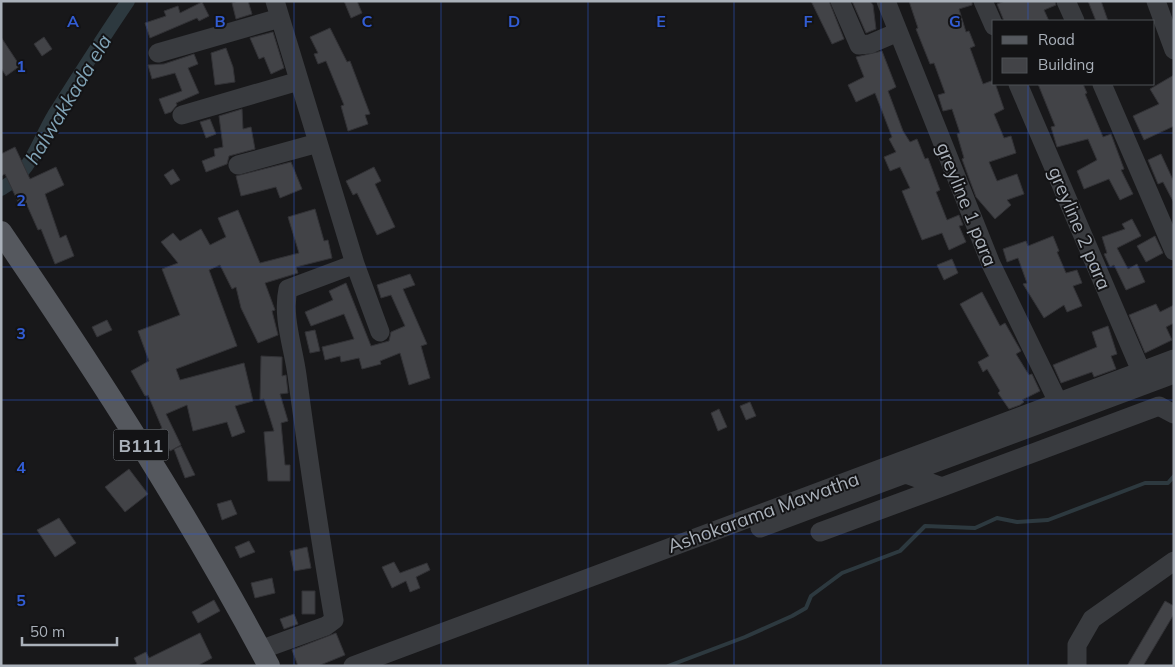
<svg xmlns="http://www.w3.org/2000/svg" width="1175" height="667" viewBox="0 0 1175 667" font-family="Mulish,sans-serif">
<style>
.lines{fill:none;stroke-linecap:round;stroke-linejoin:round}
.stream{stroke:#2d393f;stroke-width:4}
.canal{stroke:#2d393f;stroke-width:14}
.building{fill:#424347;stroke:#323236}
.minor{stroke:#393b3f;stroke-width:19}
.major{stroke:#55585e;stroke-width:22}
.grid{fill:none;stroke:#325dd4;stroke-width:1;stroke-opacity:0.55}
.labels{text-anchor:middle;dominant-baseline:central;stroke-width:4;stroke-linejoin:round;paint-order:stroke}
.shield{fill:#131315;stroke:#7d8288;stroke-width:1}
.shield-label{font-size:18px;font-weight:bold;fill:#aab1ba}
.street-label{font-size:19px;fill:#aab1ba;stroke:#131315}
.water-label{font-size:20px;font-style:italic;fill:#80a3b6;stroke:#131315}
.grid-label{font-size:16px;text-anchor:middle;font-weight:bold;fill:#325dd4;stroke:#131315;stroke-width:4;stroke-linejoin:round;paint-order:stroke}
</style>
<rect width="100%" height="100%" fill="#18181a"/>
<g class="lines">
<!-- stream -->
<path class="stream" d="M668,666L745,637L792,616L806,608L811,596L842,573L900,551L925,526L975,528L997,518L1017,522L1048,520L1145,483H1168L1174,476"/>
<!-- canal -->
<path class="canal" d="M1,189C33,170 36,145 54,115C78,77 102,39 128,1"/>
</g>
<!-- building -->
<path class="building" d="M238,1H248L252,14L236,19L232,3Z
M344,1H357L362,13L351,18Z
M811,1H829L844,39L832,44Z
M852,1H870L873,5L876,29L866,33Z
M909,1H972V5L959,9L966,32L969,31L975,46L970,48L983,84L994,80L1004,109L994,114L1004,138L1011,136L1016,153L989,162L997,181L1017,174L1024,194L1007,200L1011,205L995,219L976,197L970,181L962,159L964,158L957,134L960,133L952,109L943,111L938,95L945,93L934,63L930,64L916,29L918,28Z
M1005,1H1055L1056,5L1044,10L1049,21H1004L997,4Z
M1088,1H1101L1108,21H1096Z
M202,2L209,16L199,21L197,18L150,38L145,23L166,16L164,11L178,6L180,13Z
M330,28L347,62L350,61L370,114L365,115L368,124L348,131L341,106L344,105L326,61L318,64L314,54L318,53L310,37Z
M273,32L284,68L271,74L264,57L259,59L250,38Z
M1,37L20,66L6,76L1,68Z
M44,37L52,49L42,56L34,44Z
M226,48L233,67L235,82L215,85L211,53Z
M882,51L896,87L888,91L903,131L910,142L917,139L925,159L928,158L940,190L936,192L947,220L959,215L963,225L959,226L966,242L949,250L942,233L922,240L902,191L910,188L900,167L890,171L884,157L896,152L889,139L892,137L875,93L856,102L848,85L864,77L856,57Z
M194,54L198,64L188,68L199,93L176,103L177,105L171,112L165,114L159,99L182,91L175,73L152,79L148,65L164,64Z
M1174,75V126L1144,140L1133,116L1159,104L1150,89Z
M1038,84H1083L1087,93L1085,94L1103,137L1111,134L1124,169L1121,170L1133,194L1120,200L1109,179L1084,189L1077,171L1097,160L1088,139L1057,147L1051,127L1055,126Z
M242,109L243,129L251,127L255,149L229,156L227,164L206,172L202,161L215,156L214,149L223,147L219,116Z
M210,119L216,134L206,138L200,122Z
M15,147L30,179L56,167L64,185L45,194L60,238L66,235L74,256L55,264L41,229L38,230L26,203L20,206L5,174L1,176V154Z
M1161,154L1174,182V203L1163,182L1158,184L1148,160Z
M291,162L302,189L280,198L276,187L241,196L236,176Z
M374,167L381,181L375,184L395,227L377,235L357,193L353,195L346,181Z
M173,169L180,180L171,185L164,175Z
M315,209L324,241L328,240L332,258L296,267L298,273L265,283L275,310L272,311L278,335L258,343L241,308L236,287L232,289L220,265L209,270L237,346L176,369L180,380L244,363L253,401L235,406L245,432L232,437L227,422L193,431L187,405L166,414L181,445L170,451L159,430L162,428L148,395L145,396L131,371L149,361L138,331L180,315L162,269L178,263L161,242L173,233L180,241L201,229L210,245L226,237L218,218L238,210L260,263L299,253L288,217Z
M1132,219L1141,236L1117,248L1128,269L1137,264L1145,282L1126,290L1114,265L1110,267L1104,254L1107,253L1102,237L1125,229L1122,224Z
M1053,236L1059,251L1057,252L1066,273L1077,270L1082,283L1073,286L1082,306L1067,312L1064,305L1044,318L1023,284L1027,283L1018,258L1007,262L1003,249L1026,241L1028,246Z
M1155,236L1163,253L1146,262L1137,246Z
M952,259L958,273L944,280L937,265Z
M410,274L415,285L403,289L427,344L421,346L430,378L409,385L400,353L380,361L381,364L362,369L359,358L341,362L340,356L325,360L322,347L354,339L344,314L311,326L305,312L333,300L329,291L346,283L371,346L389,341L391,332L405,326L391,295L381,298L377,285Z
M982,292L1000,326L1005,323L1021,351L1016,354L1029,375L1032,374L1040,391L1022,400L1024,402L1020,405L1009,409L998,393L1000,391L987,369L983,372L978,362L989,356L960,304Z
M1156,304L1160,312L1174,305V323L1166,327L1172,340L1145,353L1129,315Z
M107,320L112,330L97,337L92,327Z
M1108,326L1117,354L1111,356L1116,369L1094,377L1092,372L1061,383L1053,365L1097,347L1092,332Z
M315,330L320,351L310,353L305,332Z
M261,356L282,357V376L286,375L288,393L280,394L288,421L281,423L285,465H290V481H268L264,432L274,431L264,399L260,400Z
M750,402L756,416L746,420L740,406Z
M719,409L727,427L718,431L711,413Z
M181,446L195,475L185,478L174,449Z
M129,469L148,494L125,512L105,487Z
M231,500L237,514L222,520L217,504Z
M59,518L76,543L55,557L37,530Z
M249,541L255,552L240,558L235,547Z
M307,547L311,568L294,571L290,551Z
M394,562L400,573L427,563L430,570L416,577L420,588L410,592L406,581L392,588L382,567Z
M272,578L275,593L255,598L251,583Z
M302,591H315V614H302Z
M214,600L220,611L198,623L192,612Z
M1165,601L1174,606V614L1143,666H1127Z
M294,614L298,624L284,629L280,619Z
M200,633L212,658L197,666H134L137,664L134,658L146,652L149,658Z
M336,633L345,655L318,666H298L292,650Z"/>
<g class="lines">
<!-- minor -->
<path class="minor" d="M840,1L859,45L870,44L898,32
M886,1L991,264L1058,402
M983,1L994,26
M1066,1L1075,21
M1156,1L1174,50
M158,53L280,18
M1018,84L1141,371
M1102,84L1174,251
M182,115L299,81
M238,165L318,143
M355,264L380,332
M906,474L942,487L1159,406L1174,414
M760,528L1174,374
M820,532L942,487
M260,650L326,626L334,620C320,538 308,457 297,375C293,346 282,317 288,289L355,264L275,1
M353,666L1174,359
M1077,666V645L1092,619L1174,561"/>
<!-- major -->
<path class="major" d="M1,232C97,373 189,515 269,666"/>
</g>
<!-- grid -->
<path class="grid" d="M147,1V666M294,1V666M441,1V666M588,1V666M734,1V666M881,1V666M1028,1V21M1028,84V666M1,133H1174M1,267H1174M1,400H1174M1,534H1174"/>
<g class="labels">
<!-- shield labels -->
<rect class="shield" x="113.5" y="429.5" width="55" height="31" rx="4"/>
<g class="shield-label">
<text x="141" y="445">B111</text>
</g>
<!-- street labels -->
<g class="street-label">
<text transform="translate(967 204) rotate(68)">greyline 1 para</text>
<text transform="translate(1080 228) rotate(67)">greyline 2 para</text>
<text transform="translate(763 512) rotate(-20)">Ashokarama Mawatha</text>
</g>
<!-- water labels -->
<g class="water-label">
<text transform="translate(68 99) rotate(-59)">halwakkada ela</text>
</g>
</g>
<g class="grid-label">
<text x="73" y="27">A</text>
<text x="220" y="27">B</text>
<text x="367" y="27">C</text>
<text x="514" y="27">D</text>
<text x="661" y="27">E</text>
<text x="808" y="27">F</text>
<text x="955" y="27">G</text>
<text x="21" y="72">1</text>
<text x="21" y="206">2</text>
<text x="21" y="339">3</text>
<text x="21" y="473">4</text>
<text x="21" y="606">5</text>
</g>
<!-- border -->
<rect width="1175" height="667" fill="none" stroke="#aab1ba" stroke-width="5"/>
<!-- legend -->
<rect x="992" y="20" width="162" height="65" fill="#131315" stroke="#4f5257"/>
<rect x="1002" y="36" width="25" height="8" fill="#55585e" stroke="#4f5257"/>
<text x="1038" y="45" font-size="15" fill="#aab1ba">Road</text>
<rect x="1002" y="58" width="25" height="15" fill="#424347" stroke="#4f5257"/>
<text x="1038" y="70" font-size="15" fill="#aab1ba">Building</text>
<!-- scale -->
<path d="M22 637v8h95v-8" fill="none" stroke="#aab1ba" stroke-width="2.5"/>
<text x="30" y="637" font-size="15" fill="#aab1ba" stroke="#131315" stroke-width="4" paint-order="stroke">50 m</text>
</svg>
